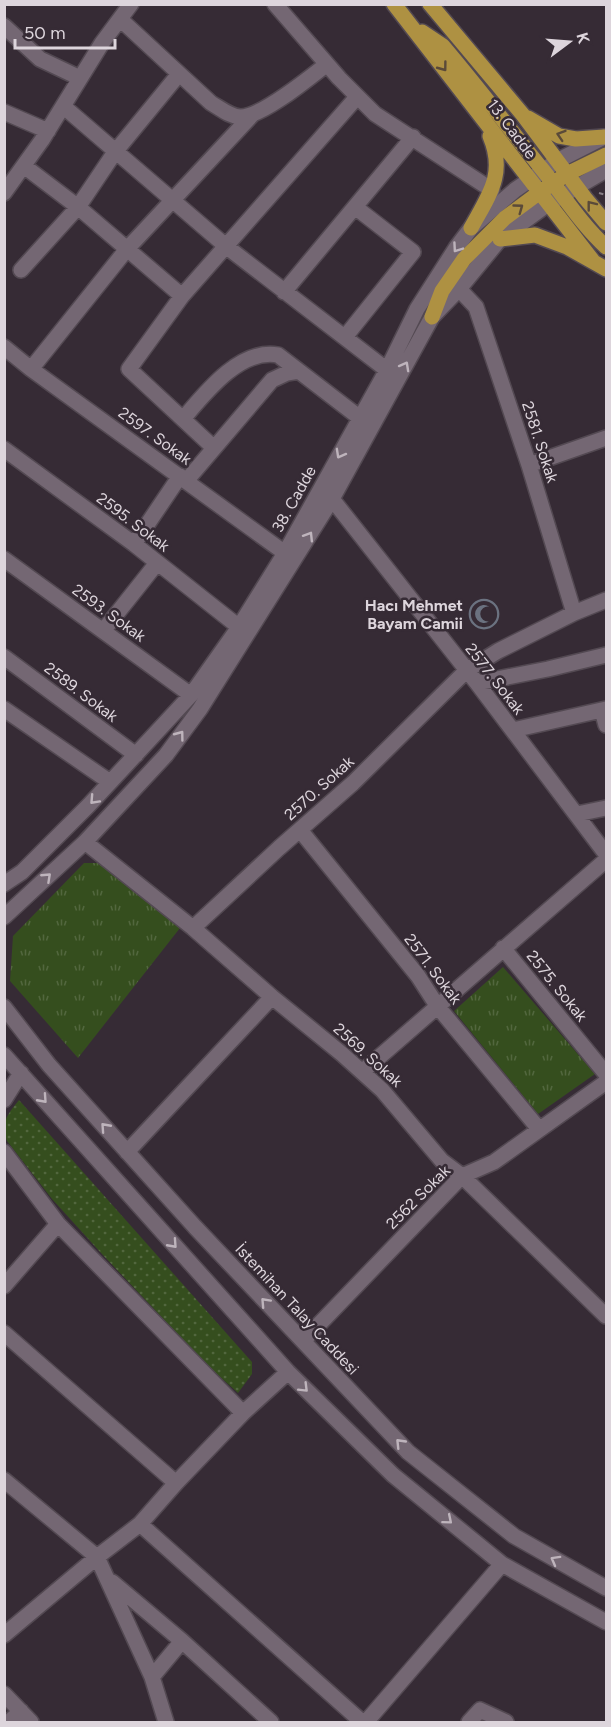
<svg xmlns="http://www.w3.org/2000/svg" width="611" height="1727" viewBox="0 0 611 1727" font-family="Figtree,sans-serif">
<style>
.grass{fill:url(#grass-dots)}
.park{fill:url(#park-tufts)}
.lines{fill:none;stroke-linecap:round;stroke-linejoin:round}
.minor-casing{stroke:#534952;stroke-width:18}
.major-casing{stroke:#534952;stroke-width:18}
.path{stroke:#887f87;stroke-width:2;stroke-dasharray:4.5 4.5;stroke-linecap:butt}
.minor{stroke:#746773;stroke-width:15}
.major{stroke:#ae9142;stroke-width:15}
.oneway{stroke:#5a4a39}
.oneway2{stroke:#beb4bc}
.labels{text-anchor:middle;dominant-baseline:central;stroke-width:5;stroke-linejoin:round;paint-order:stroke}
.street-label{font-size:16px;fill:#ddd5dc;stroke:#362b35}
.poi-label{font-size:16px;font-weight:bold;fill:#ddd5dc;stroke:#362b35;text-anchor:end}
</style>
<defs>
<pattern id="grass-dots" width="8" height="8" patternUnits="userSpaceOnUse" patternTransform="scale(1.5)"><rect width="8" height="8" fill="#354e1e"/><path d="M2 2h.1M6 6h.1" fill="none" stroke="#52673e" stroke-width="1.8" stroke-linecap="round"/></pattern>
<pattern id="park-tufts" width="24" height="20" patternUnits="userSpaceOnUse" patternTransform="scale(1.5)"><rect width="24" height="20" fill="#354e1e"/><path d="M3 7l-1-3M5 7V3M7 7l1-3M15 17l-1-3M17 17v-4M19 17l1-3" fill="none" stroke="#52673e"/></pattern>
</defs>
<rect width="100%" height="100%" fill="#362b35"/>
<!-- grass -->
<path class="grass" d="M19,1100L252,1362V1374L238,1393L207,1365L101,1253L52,1199L7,1141C0,1122 8,1114 19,1100Z"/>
<!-- park -->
<path class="park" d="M84,863H102L180,928L78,1058L10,981L13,936Z
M503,967L595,1074L538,1114L454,1011Z"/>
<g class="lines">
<!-- minor casing -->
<g class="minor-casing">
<path id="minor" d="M275,4L339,78L375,114L492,190
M120,19L211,103C220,108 229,116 240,117C262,117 309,78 327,64
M4,26L40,59L80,78
M63,106L227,247L387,370
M4,112L48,131
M24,166L78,207L182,296
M4,193L42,140L102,43L131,4
M21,270L78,207L115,152L179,74
M459,289L476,307L529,465L574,613
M284,292L413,137
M345,337L413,252L355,207
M4,347L31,369L285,553
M31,369L127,249L252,115
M183,419C205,393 240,348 278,355L360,418
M214,448L129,369L182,296L357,97
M4,449L134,544L239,627
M529,465L606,438
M187,480L272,380L287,373L299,371
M332,499L477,683L606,854
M134,544L180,476
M4,559L191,695
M103,631L157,563
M4,657L136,755
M477,683L548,669L606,655
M4,709L110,782
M602,710L606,725
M513,730L606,709
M577,814L606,808
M300,830L418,976L438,1007L539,1129
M85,842L193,928L272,997L342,1054L382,1090L442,1161L462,1176L606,1316
M4,884L22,872L89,805L191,695L239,627L285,553L387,370L417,309L456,248L471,228L515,190L557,161L604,137
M4,917L85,842L166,755L200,709L332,499L432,317L459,289L500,239L548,204L606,170
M193,928L279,848L353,783L466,671L498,651L574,613L606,600
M503,948L606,1074
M4,1007L49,1065L195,1227L408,1452L514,1536L606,1588
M4,1055L288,1372L393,1475L502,1564L606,1622
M362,1072L606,860
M4,1100L21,1073
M4,1152L58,1224L243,1413
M127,1152L272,997
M4,1286L58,1224
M4,1333L176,1483
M303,1341L462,1176L494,1162L606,1082
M4,1480L97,1557L4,1635
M140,1524L362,1722
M112,1582L182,1641L271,1722
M152,1677L182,1641
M4,1694L31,1722
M9,1722L21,1711
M166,1722L152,1677L97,1557L140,1524L176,1483L243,1413L288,1372
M366,1722L502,1564
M469,1722L480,1710L506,1722"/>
</g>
<!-- major casing -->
<g class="major-casing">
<path id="major" d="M394,4L593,261
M430,4L523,115L585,198L606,223
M422,32L443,46C477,86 509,128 542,169C563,195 581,224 606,247
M528,118L559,136L576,139L604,137
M471,228C489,195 506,174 490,136
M500,239L535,235L567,247L606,269
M432,317L442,291L464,259L505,218L540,192L567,174L606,155"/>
</g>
<!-- path -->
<path class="path" d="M599,193L606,195"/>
<!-- minor -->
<use href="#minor" class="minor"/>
<!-- major -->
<use href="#major" class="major"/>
</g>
<!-- one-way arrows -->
<defs><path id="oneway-chevron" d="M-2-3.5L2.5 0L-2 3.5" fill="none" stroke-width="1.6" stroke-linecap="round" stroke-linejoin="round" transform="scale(1.5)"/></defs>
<g class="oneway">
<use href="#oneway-chevron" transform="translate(443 67) rotate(53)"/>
<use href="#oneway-chevron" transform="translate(561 135) rotate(-162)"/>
<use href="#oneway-chevron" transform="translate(591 205) rotate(-128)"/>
<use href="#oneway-chevron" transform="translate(519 208) rotate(-36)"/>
</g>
<g class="oneway2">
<use href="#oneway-chevron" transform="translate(457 248) rotate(125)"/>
<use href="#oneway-chevron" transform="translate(405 366) rotate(-61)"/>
<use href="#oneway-chevron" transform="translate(340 454) rotate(119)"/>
<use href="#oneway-chevron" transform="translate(309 536) rotate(-58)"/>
<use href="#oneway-chevron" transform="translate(180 735) rotate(-53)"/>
<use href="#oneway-chevron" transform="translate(94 800) rotate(133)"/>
<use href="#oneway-chevron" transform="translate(47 877) rotate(-43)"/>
<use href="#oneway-chevron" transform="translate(43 1099) rotate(48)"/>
<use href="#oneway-chevron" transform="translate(105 1127) rotate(-132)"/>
<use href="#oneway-chevron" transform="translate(173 1244) rotate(48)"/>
<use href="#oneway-chevron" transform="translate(265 1302) rotate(-133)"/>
<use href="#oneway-chevron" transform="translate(304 1388) rotate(45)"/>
<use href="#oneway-chevron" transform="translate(400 1443) rotate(-134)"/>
<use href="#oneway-chevron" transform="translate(448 1520) rotate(40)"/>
<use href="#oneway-chevron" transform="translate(555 1560) rotate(-151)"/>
</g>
<!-- icons -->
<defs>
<g id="mosque-ring" transform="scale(1.5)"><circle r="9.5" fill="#362b35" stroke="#6b7280" stroke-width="1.5"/><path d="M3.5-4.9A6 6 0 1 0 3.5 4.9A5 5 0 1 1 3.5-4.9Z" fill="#6b7280"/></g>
</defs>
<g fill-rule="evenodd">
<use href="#mosque-ring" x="484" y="614"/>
</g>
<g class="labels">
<!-- street labels -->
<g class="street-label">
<text transform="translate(512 129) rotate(53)">13. Cadde</text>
<text transform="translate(155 436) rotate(36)">2597. Sokak</text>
<text transform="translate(540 442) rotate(72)">2581. Sokak</text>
<text transform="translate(294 499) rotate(-61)">38. Cadde</text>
<text transform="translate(133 522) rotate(37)">2595. Sokak</text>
<text transform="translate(109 613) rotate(36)">2593. Sokak</text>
<text transform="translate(495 679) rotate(52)">2577. Sokak</text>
<text transform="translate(81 692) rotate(37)">2589. Sokak</text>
<text transform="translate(319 788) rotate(-42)">2570. Sokak</text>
<text transform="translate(433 969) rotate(53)">2571. Sokak</text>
<text transform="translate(557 986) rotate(51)">2575. Sokak</text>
<text transform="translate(368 1055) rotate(42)">2569. Sokak</text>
<text transform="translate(418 1197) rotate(-45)">2562 Sokak</text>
<text transform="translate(297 1309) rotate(47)">İstemihan Talay Caddesi</text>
</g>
<!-- poi labels -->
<g class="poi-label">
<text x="463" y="605">Hacı Mehmet<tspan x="463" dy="18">Bayam Camii</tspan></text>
</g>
</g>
<!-- border -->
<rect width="611" height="1727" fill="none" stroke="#ddd5dc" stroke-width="12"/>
<!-- north arrow -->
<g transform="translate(569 42) rotate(74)" stroke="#362b35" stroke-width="4.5" paint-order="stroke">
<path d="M0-4.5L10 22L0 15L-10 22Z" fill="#ddd5dc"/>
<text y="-9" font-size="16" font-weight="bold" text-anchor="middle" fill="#ddd5dc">K</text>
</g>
<!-- scale -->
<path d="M15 39v9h100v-9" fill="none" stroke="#ddd5dc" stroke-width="3"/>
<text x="24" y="39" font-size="18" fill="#ddd5dc" stroke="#362b35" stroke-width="4.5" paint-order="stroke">50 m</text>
</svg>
